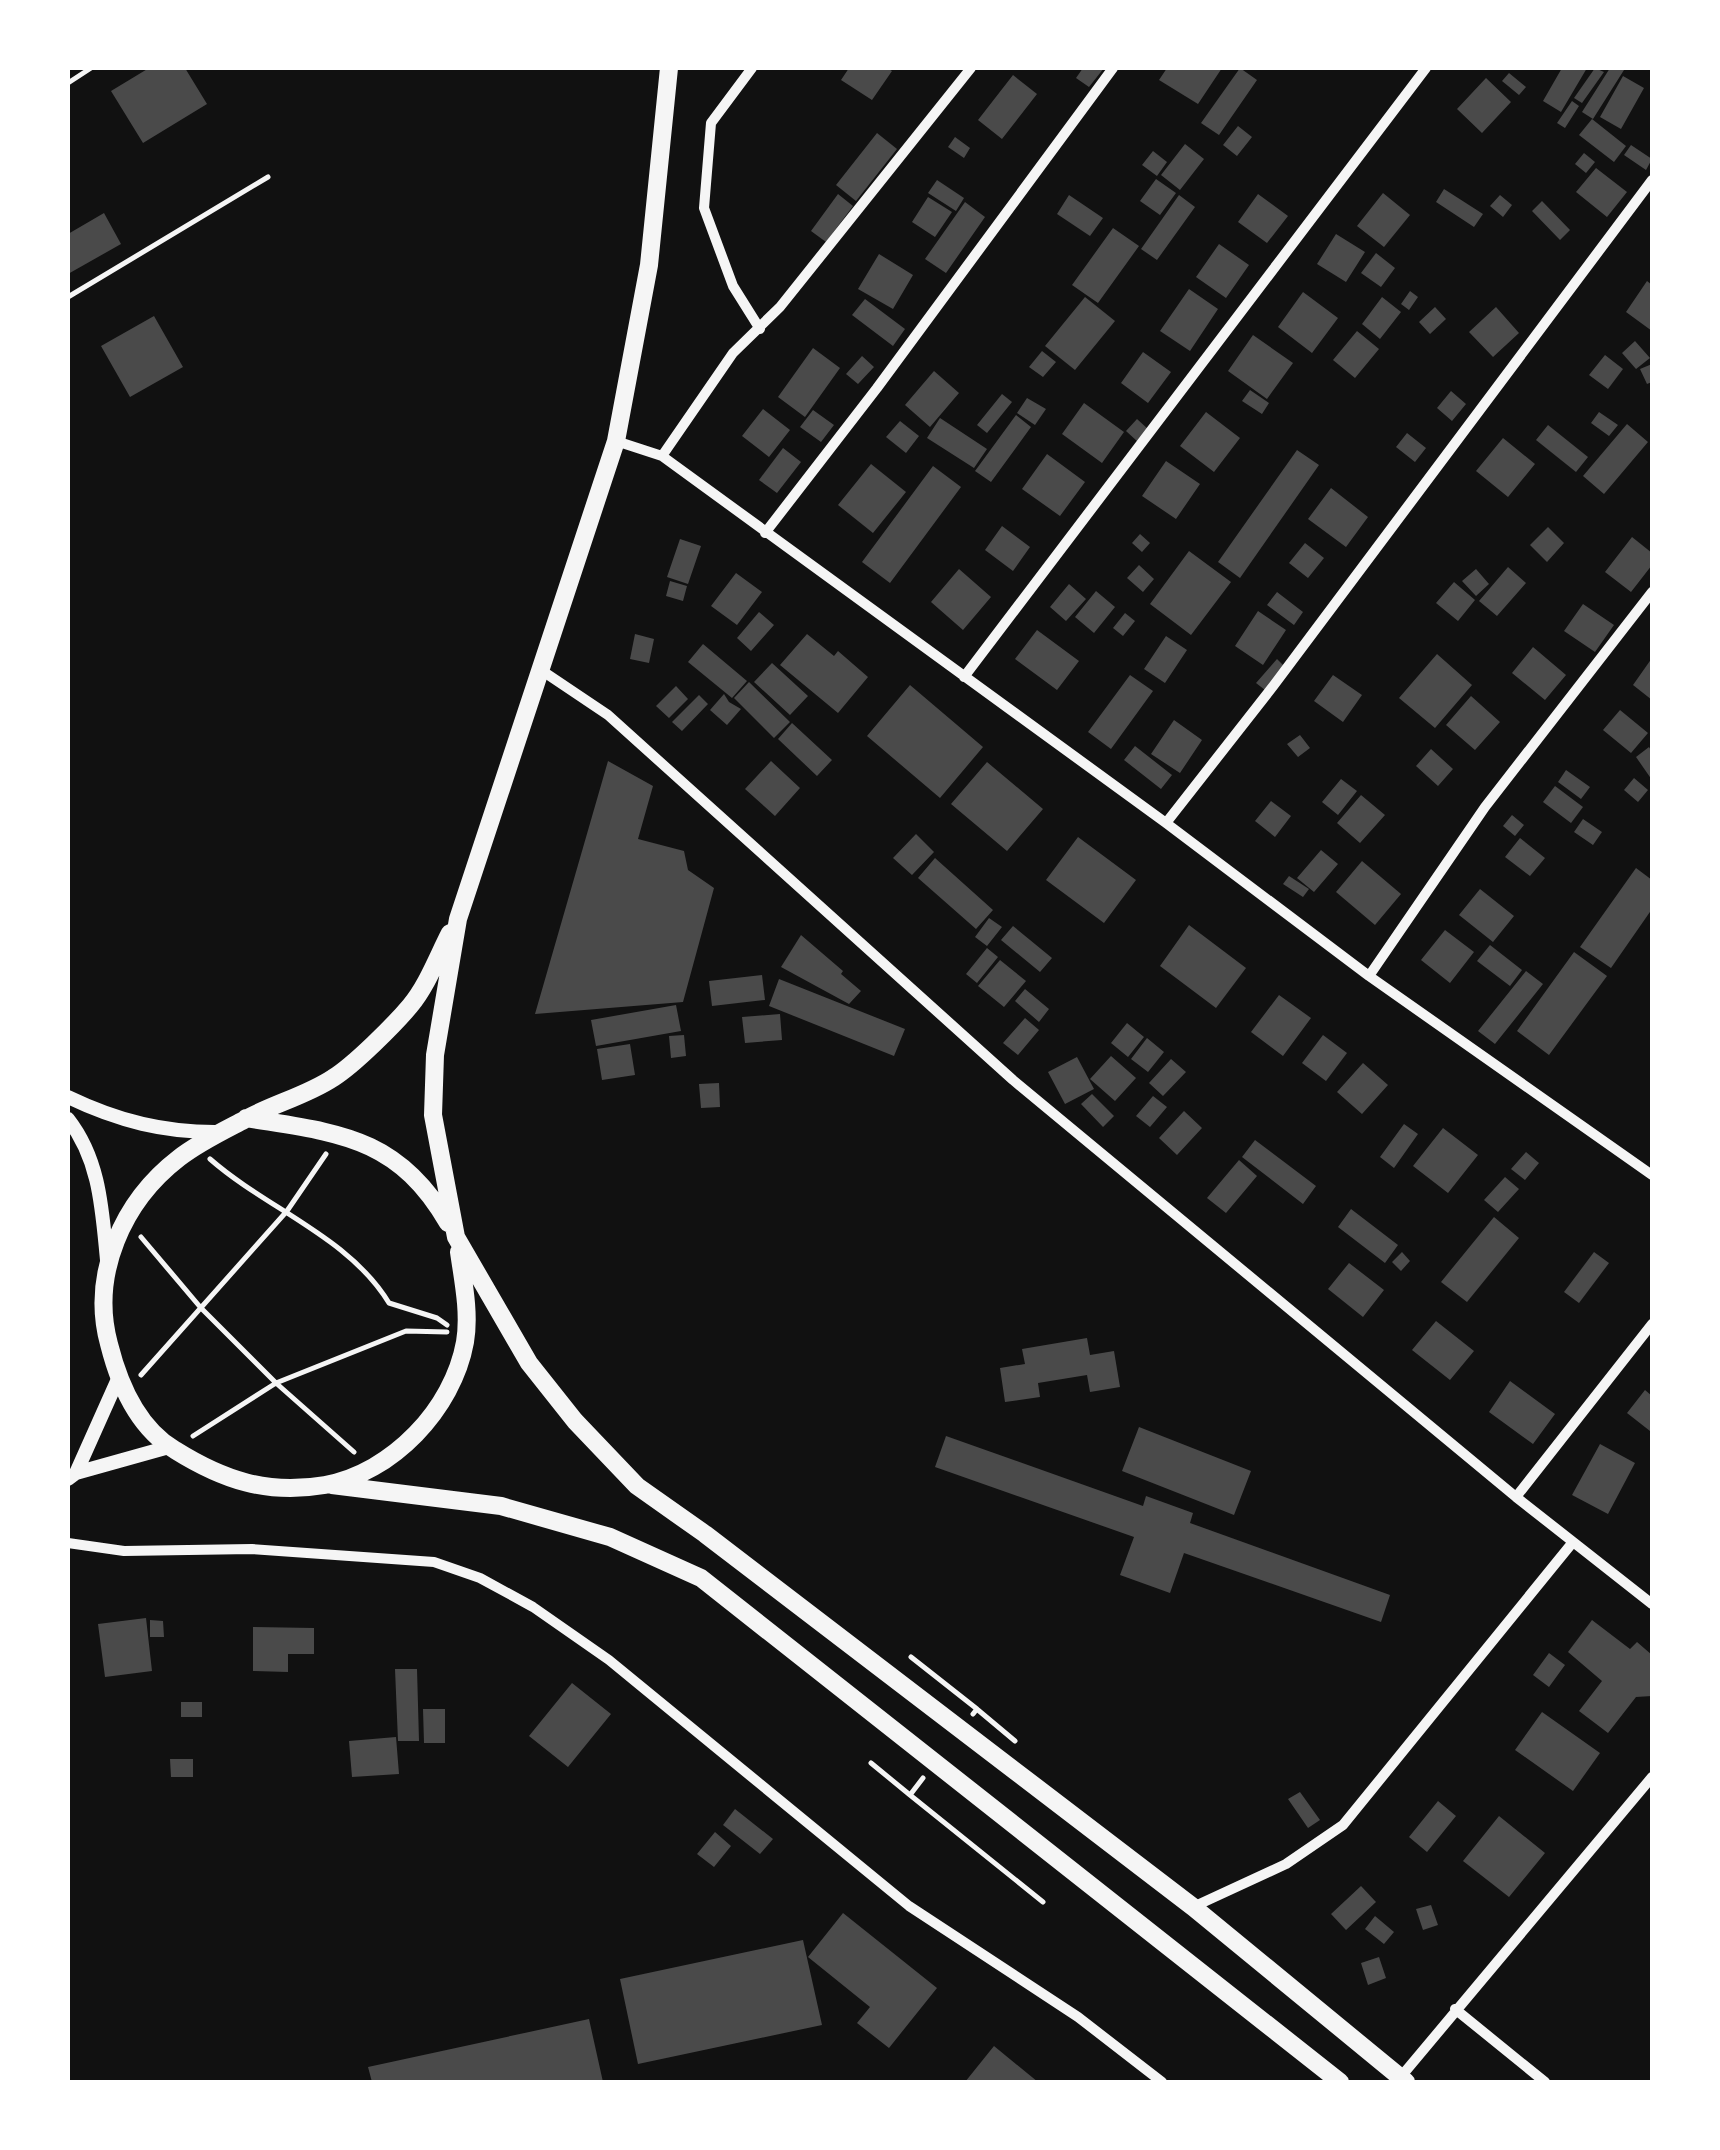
<svg xmlns="http://www.w3.org/2000/svg" width="1720" height="2150" viewBox="0 0 1720 2150" font-family="Commissioner,sans-serif">
<style>
.building{fill:#4a4a4a}
.lines{fill:none;stroke-linecap:round;stroke-linejoin:round}
.path{stroke:#f5f5f5;stroke-width:5}
.service{stroke:#f5f5f5;stroke-width:5}
.minor{stroke:#f5f5f5;stroke-width:10}
.tertiary{stroke:#f5f5f5;stroke-width:14}
.trunk{stroke:#f5f5f5;stroke-width:18}
</style>
<rect width="100%" height="100%" fill="#111"/>
<!-- building -->
<path class="building" d="M149,68H185L207,104L143,143L111,91Z
M849,68H887L892,71L872,100L841,80Z
M1083,68H1104L1089,87L1076,78Z
M1167,68H1222L1198,104L1159,80Z
M1240,68L1257,80L1219,135L1201,123Z
M1562,68H1587L1561,112L1543,101Z
M1595,68L1604,72L1582,103L1574,98Z
M1610,68L1624,70L1593,119L1582,112Z
M1509,73L1526,87L1519,95L1502,81Z
M1013,75L1037,94L1002,139L978,120Z
M1623,76L1644,88L1621,129L1600,117Z
M1486,78L1511,102L1482,133L1457,109Z
M1572,101L1579,106L1565,128L1557,123Z
M1592,119L1626,146L1614,162L1579,135Z
M1238,126L1252,137L1237,156L1223,145Z
M877,133L897,149L856,201L836,185Z
M955,137L970,148L964,158L948,147Z
M1185,144L1204,159L1180,190L1161,175Z
M1631,145L1652,159L1646,170L1624,155Z
M1153,151L1167,162L1157,176L1142,165Z
M1584,153L1595,162L1586,173L1575,164Z
M1596,168L1627,192L1607,217L1576,192Z
M1156,179L1176,193L1160,215L1140,201Z
M937,180L964,198L956,211L928,193Z
M1444,189L1483,214L1474,227L1436,202Z
M1383,193L1410,215L1384,247L1357,226Z
M838,194L853,206L826,242L811,231Z
M1258,194L1288,216L1267,243L1238,222Z
M1069,195L1103,218L1090,236L1057,214Z
M1179,195L1195,207L1157,260L1141,249Z
M1500,195L1512,205L1503,217L1490,206Z
M928,197L952,212L935,237L912,222Z
M1542,201L1570,230L1560,240L1532,211Z
M965,202L985,217L946,273L925,259Z
M104,213L121,244L68,274V234Z
M1113,228L1139,246L1098,303L1072,285Z
M1336,234L1365,252L1346,282L1317,264Z
M1219,244L1249,265L1226,298L1196,277Z
M1376,253L1395,268L1381,287L1361,273Z
M879,254L913,275L893,309L858,289Z
M1647,281L1652,285V331L1626,312Z
M1189,289L1218,309L1190,351L1160,331Z
M1410,291L1418,297L1409,310L1401,304Z
M1303,292L1338,318L1312,353L1278,327Z
M1085,297L1115,321L1075,370L1045,346Z
M1382,297L1401,312L1380,339L1362,324Z
M865,299L905,329L893,346L852,315Z
M1435,307L1446,319L1430,334L1419,322Z
M1496,307L1519,333L1493,357L1469,332Z
M154,316L183,367L130,397L101,346Z
M1357,331L1379,349L1355,378L1333,360Z
M1253,335L1293,363L1267,399L1228,371Z
M1635,341L1650,358L1636,369L1622,353Z
M813,348L840,368L805,417L778,397Z
M1042,351L1056,362L1043,377L1029,367Z
M1143,352L1171,372L1148,403L1121,383Z
M1605,355L1623,369L1608,389L1589,375Z
M862,356L874,367L858,384L846,374Z
M1652,364V382L1647,384L1640,369Z
M934,371L959,393L930,427L905,405Z
M1250,390L1269,403L1262,414L1242,401Z
M1451,391L1466,404L1452,421L1437,408Z
M1002,394L1012,402L987,433L977,425Z
M1027,398L1046,409L1035,425L1017,413Z
M1084,403L1124,432L1102,463L1062,434Z
M763,409L790,430L769,457L742,436Z
M813,410L834,425L821,442L800,427Z
M1206,412L1240,438L1214,472L1180,446Z
M1599,412L1618,425L1609,436L1591,423Z
M1016,415L1031,427L991,482L975,471Z
M940,418L987,449L974,468L927,438Z
M1137,419L1149,430L1138,442L1126,431Z
M900,421L919,436L906,453L886,437Z
M1627,424L1648,442L1604,494L1583,476Z
M1548,425L1588,457L1576,472L1536,440Z
M1407,433L1426,448L1415,462L1396,447Z
M1503,438L1535,464L1508,497L1476,471Z
M783,448L801,462L777,493L759,480Z
M1297,450L1319,465L1240,578L1218,562Z
M1047,454L1085,482L1060,516L1022,489Z
M1166,461L1200,484L1176,519L1142,496Z
M871,464L906,492L873,533L838,505Z
M933,466L961,487L890,583L862,562Z
M1331,488L1368,517L1346,547L1308,519Z
M1002,526L1030,547L1013,571L985,550Z
M1548,527L1564,543L1547,562L1530,545Z
M1140,534L1150,543L1142,552L1132,543Z
M1632,537L1652,553V565L1631,592L1605,572Z
M680,539L701,546L688,584L667,577Z
M1305,543L1324,558L1308,578L1289,563Z
M1189,551L1231,582L1191,635L1150,604Z
M1139,565L1154,579L1143,592L1127,578Z
M1508,567L1526,583L1497,616L1479,601Z
M959,569L991,597L963,630L931,602Z
M1476,569L1489,584L1476,596L1462,581Z
M736,573L762,592L737,625L711,606Z
M670,581L687,586L683,601L666,596Z
M1454,582L1475,600L1458,621L1436,603Z
M1069,584L1086,599L1066,621L1050,607Z
M1096,591L1115,607L1094,633L1075,617Z
M1277,592L1303,612L1294,625L1267,605Z
M1583,604L1614,625L1595,652L1564,631Z
M1258,611L1286,630L1263,665L1235,646Z
M759,612L774,625L751,651L737,638Z
M1125,613L1135,621L1123,636L1113,628Z
M1037,630L1079,661L1057,690L1015,659Z
M635,634L654,639L649,663L630,659Z
M807,634L834,656L838,651L868,677L838,713L780,665Z
M1166,636L1187,650L1165,683L1144,669Z
M703,644L747,681L732,698L688,662Z
M1533,647L1566,675L1545,700L1512,673Z
M1437,654L1472,685L1435,728L1399,698Z
M1652,658V700L1633,685Z
M1277,659L1285,667L1265,690L1256,683Z
M772,663L808,696L790,715L754,682Z
M1130,675L1153,691L1111,749L1088,732Z
M1333,675L1362,695L1343,722L1314,701Z
M749,682L790,722L774,738L734,698Z
M910,685L983,747L940,798L867,736Z
M676,686L688,699L669,718L656,706Z
M724,694L729,702L741,709L727,725L710,710Z
M699,695L708,704L682,731L672,722Z
M1471,696L1500,722L1475,750L1446,725Z
M1620,710L1648,733L1631,753L1603,730Z
M1174,720L1202,740L1180,773L1151,754Z
M792,723L832,760L817,776L778,739Z
M1300,735L1310,748L1298,757L1287,744Z
M1135,746L1172,775L1161,789L1124,760Z
M1649,747L1652,752V780L1636,757Z
M1431,749L1453,769L1438,786L1416,766Z
M608,761L653,786L638,839L684,851L688,870L714,888L683,1002L535,1014Z
M771,761L800,788L775,816L745,789Z
M987,762L1043,809L1007,851L951,804Z
M1566,770L1590,787L1581,799L1558,782Z
M1634,778L1648,790L1638,802L1624,790Z
M1341,779L1357,791L1338,815L1322,802Z
M1555,786L1583,807L1571,823L1543,802Z
M1361,795L1385,815L1360,843L1337,823Z
M1271,801L1291,816L1275,837L1255,821Z
M1512,815L1524,825L1515,836L1503,826Z
M1583,819L1602,832L1593,845L1574,832Z
M916,834L934,852L912,875L893,858Z
M1078,837L1136,880L1104,923L1046,880Z
M1520,838L1545,858L1530,876L1505,857Z
M1321,850L1338,864L1314,892L1297,878Z
M935,858L993,910L976,929L918,878Z
M1362,861L1401,894L1375,925L1336,892Z
M1636,868L1652,880V909L1611,968L1580,947Z
M1289,876L1309,889L1303,897L1283,884Z
M1480,889L1514,916L1493,942L1459,915Z
M989,918L1002,927L987,946L975,937Z
M1189,925L1246,968L1216,1008L1160,966Z
M1013,926L1052,958L1040,972L1001,940Z
M1445,930L1474,952L1450,983L1421,960Z
M801,935L843,971L841,974L861,991L849,1004L781,967Z
M1490,945L1522,970L1510,986L1477,961Z
M987,948L998,957L977,983L966,974Z
M1574,952L1607,976L1549,1055L1517,1031Z
M1000,960L1026,981L1004,1007L978,986Z
M1526,971L1543,984L1495,1044L1478,1031Z
M762,975L765,1000L712,1006L709,981Z
M779,979L905,1029L894,1056L769,1006Z
M1025,989L1049,1009L1039,1022L1015,1001Z
M1279,995L1311,1018L1283,1056L1251,1032Z
M676,1005L681,1031L596,1046L591,1020Z
M780,1014L782,1040L745,1043L742,1017Z
M1025,1018L1039,1030L1018,1055L1003,1043Z
M1127,1023L1144,1037L1128,1057L1111,1043Z
M684,1035L686,1056L671,1058L669,1036Z
M1323,1035L1347,1053L1326,1081L1302,1063Z
M1147,1038L1164,1052L1148,1072L1131,1059Z
M630,1044L635,1075L602,1080L597,1049Z
M1111,1056L1136,1078L1115,1101L1090,1079Z
M1077,1057L1094,1089L1065,1104L1048,1072Z
M1171,1059L1186,1072L1163,1096L1149,1083Z
M1363,1063L1388,1085L1362,1114L1337,1092Z
M719,1083L720,1107L701,1108L699,1084Z
M1092,1094L1114,1116L1103,1127L1081,1104Z
M1153,1096L1167,1107L1150,1127L1136,1116Z
M1184,1111L1202,1128L1177,1155L1159,1138Z
M1404,1124L1418,1134L1394,1168L1380,1157Z
M1443,1128L1478,1155L1448,1193L1413,1166Z
M1255,1140L1316,1186L1303,1204L1242,1157Z
M1526,1152L1539,1163L1525,1180L1511,1169Z
M1239,1160L1257,1176L1226,1213L1207,1198Z
M1505,1177L1519,1189L1498,1212L1484,1200Z
M1351,1209L1398,1245L1385,1263L1338,1227Z
M1494,1217L1519,1238L1467,1302L1441,1282Z
M1402,1252L1410,1261L1401,1271L1392,1262Z
M1594,1252L1609,1263L1579,1303L1564,1292Z
M1349,1263L1384,1290L1363,1317L1328,1289Z
M1436,1321L1474,1351L1450,1380L1412,1350Z
M1087,1338L1090,1355L1114,1351L1120,1387L1090,1392L1087,1375L1038,1383L1040,1397L1005,1402L1000,1368L1025,1364L1022,1349Z
M1510,1381L1555,1414L1533,1444L1489,1412Z
M1645,1390L1652,1396L1650,1431L1627,1413Z
M1139,1427L1251,1471L1234,1515L1122,1471Z
M946,1436L1143,1506L1146,1496L1193,1513L1190,1523L1390,1595L1381,1622L1184,1553L1170,1593L1120,1575L1134,1537L935,1467Z
M1600,1444L1635,1463L1608,1514L1572,1495Z
M146,1618L152,1671L105,1677L98,1624Z
M150,1620L163,1621L164,1637H150Z
M1592,1620L1630,1649L1637,1642L1652,1655V1696L1636,1697L1608,1733L1579,1711L1602,1681L1568,1652Z
M253,1627L314,1628V1654H288V1672L253,1671Z
M1549,1653L1565,1665L1549,1687L1533,1675Z
M395,1669H417L419,1741H398Z
M572,1683L611,1714L568,1767L529,1736Z
M181,1702H202V1717H181Z
M423,1709H445V1743H424Z
M1542,1712L1600,1753L1573,1791L1515,1750Z
M396,1737L399,1774L352,1777L349,1741Z
M170,1759H193V1777H171Z
M1300,1792L1320,1820L1308,1828L1288,1799Z
M1438,1801L1456,1816L1427,1852L1409,1837Z
M735,1809L773,1839L760,1854L723,1825Z
M1499,1816L1545,1853L1509,1897L1463,1861Z
M715,1832L731,1846L714,1867L697,1854Z
M1361,1886L1376,1902L1346,1930L1331,1914Z
M1431,1905L1438,1925L1423,1930L1416,1909Z
M843,1913L937,1988L889,2048L857,2023L870,2007L808,1957Z
M1375,1916L1394,1932L1384,1944L1365,1929Z
M803,1940L822,2025L638,2064L620,1979Z
M1379,1957L1386,1978L1368,1985L1361,1963Z
M589,2019L603,2082H372L368,2067Z
M994,2046L1038,2082H965Z"/>
<g class="lines">
<!-- path -->
<path class="path" d="M210,1159C267,1209 349,1237 389,1303L437,1318L447,1325
M141,1237L201,1308L276,1383L354,1452
M141,1375L287,1211L326,1154
M193,1436L276,1383L406,1331L447,1332
M911,1657L977,1709L973,1714
M978,1710L1015,1741
M871,1763L910,1795
M923,1778L910,1795L1043,1902"/>
<!-- service -->
<path class="service" d="M68,83L91,68
M68,297L268,177"/>
<!-- minor -->
<path class="minor" d="M752,68L711,123L704,208L733,286L760,329
M616,441L662,456L1166,823L1369,976L1652,1175
M662,456L733,353L780,307L971,68
M765,533L877,388L1113,68
M541,670L608,715L1013,1080L1516,1497L1652,1604
M964,677L1426,68
M1166,823L1274,685L1652,180
M1369,976L1485,807L1652,592
M1516,1497L1652,1324
M68,1543L124,1551L252,1549L434,1562L480,1578L533,1607L609,1660L909,1906L1078,2017L1162,2082
M1193,1907L1286,1864L1343,1825L1573,1542
M1455,2009L1545,2082
M1399,2079L1652,1777"/>
<!-- tertiary -->
<path class="tertiary" d="M68,1097C118,1121 165,1133 221,1132
M68,1119C100,1160 102,1209 107,1260
M76,1473L118,1379
M68,1479L76,1473L169,1447"/>
<!-- trunk -->
<path class="trunk" d="M669,68L649,265L616,441L458,919L435,1055L433,1115L456,1237L529,1363L575,1421L637,1486L705,1534L1193,1907L1406,2082
M450,933C438,956 427,986 410,1006C394,1025 354,1065 333,1078C306,1096 272,1104 244,1120C223,1131 198,1143 179,1158C123,1201 90,1274 109,1344C119,1384 138,1428 175,1450C223,1480 267,1495 325,1485C392,1473 453,1409 465,1342C470,1313 463,1280 459,1252
M246,1118C336,1133 397,1135 448,1223
M332,1485L501,1506L610,1537L701,1578L1340,2082"/>
</g>
<!-- border -->
<rect width="1720" height="2150" fill="none" stroke="#ffffff" stroke-width="140"/>
</svg>
